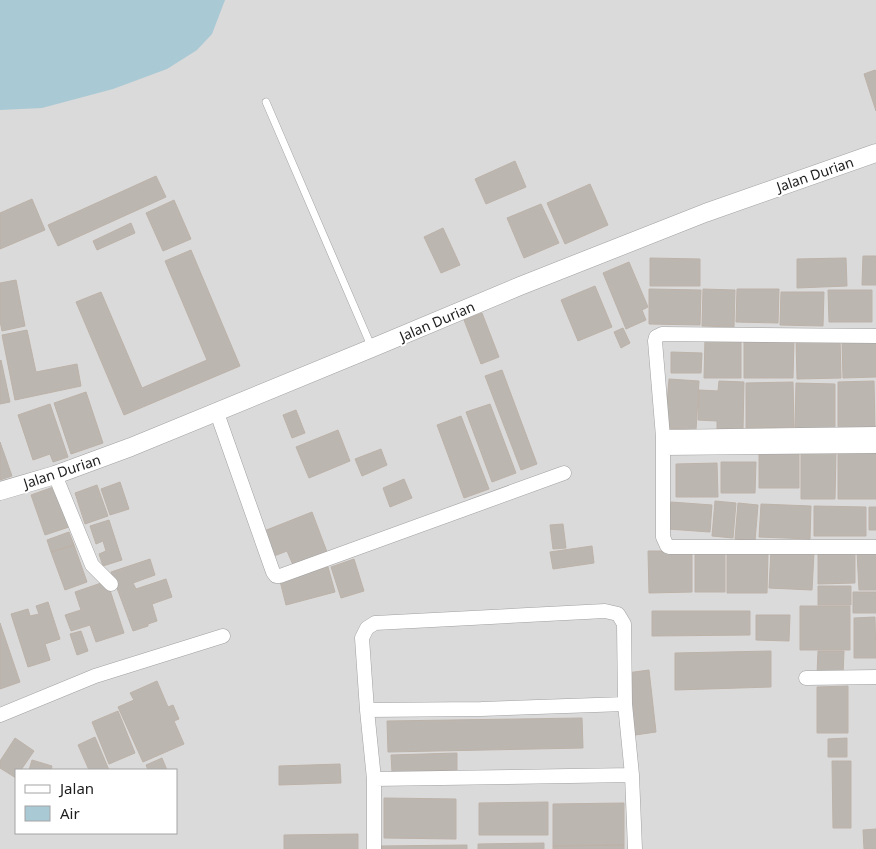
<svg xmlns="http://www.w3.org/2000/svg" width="876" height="849" viewBox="0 0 876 849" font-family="'Noto Sans',sans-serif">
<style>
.residential{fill:#dadada;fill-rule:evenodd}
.water{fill:#a9c9d5}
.building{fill:#bcb6b1;stroke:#bcb2a8}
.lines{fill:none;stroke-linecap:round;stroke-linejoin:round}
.service-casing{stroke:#a0a0a0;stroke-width:8}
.minor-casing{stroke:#a0a0a0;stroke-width:15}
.tertiary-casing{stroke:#a0a0a0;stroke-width:19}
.service{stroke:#fff;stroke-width:7}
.minor{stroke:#fff;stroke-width:14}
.tertiary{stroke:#fff;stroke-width:18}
.labels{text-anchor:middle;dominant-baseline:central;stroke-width:4;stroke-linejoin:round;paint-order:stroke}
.street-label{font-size:14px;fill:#1c1c1c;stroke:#fff}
</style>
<rect width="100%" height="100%" fill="#edeae3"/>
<!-- residential -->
<path class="residential" d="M0,0H876V849H0ZM16,770H176V833H16Z"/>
<!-- water -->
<path class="water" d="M0,0H225L212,34L197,50L167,69L113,89L42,108L0,110Z"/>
<!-- building -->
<path class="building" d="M875,70L876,71V111L864,74Z
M515,161L526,187L486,204L475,179Z
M156,176L166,197L58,246L48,225Z
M590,184L608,225L565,244L547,203Z
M32,199L45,230L0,249V213Z
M174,200L191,239L163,251L146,213Z
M541,204L559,243L524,258L507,218Z
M131,223L135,233L97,250L93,241Z
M443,228L460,265L441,273L424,237Z
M191,250L240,366L124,415L76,302L101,292L142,388L207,360L165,261Z
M863,256H876V285H862Z
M650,258L700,259V286H650Z
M846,258L847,286L797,288V259Z
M629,262L648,307L642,310L646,320L626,329L603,273Z
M16,280L25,326L2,331L0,321V283Z
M595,286L612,327L578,341L561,300Z
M649,289L701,290L700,325L649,324Z
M703,289L735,290L734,327L702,326Z
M737,289H779L778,323L736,322Z
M828,290H872V322H829Z
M781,292H824L823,326L780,325Z
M482,313L499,357L481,364L464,320Z
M623,328L630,343L621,348L614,332Z
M27,330L36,372L77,364L81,386L15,400L2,335Z
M705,338L741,339V378H704Z
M840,338L841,378L797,379L796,339Z
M744,339H794L793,378H744Z
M876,340V377L843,378L842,341Z
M671,352L702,353L701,373H671Z
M1,360L10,402L0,404V361Z
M502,370L537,464L521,470L485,376Z
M669,379L699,381L696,430L665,428Z
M719,381L744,382L743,430H717V421L698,420L699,390L718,391Z
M874,381L875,429L838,430V382Z
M793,382L794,427L746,428V383Z
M796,383L835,384V429H795Z
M86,392L103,443L71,454L54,403Z
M50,404L68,457L53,462L50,454L33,460L18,415Z
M490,404L516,473L492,482L466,412Z
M296,410L305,433L292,438L283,415Z
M461,416L489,489L464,498L437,425Z
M338,430L350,461L309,478L296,447Z
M0,442L12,476L0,480Z
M381,449L387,465L362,476L355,459Z
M838,449H876V499H838Z
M759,451H799V488H759Z
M801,451L836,452L835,499H801Z
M721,462H756L755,493H721Z
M717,463L718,497H676V464Z
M404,479L412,498L390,507L383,488Z
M120,482L129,509L110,515L101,489Z
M97,485L108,516L85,524L75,493Z
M56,486L69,527L45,535L31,495Z
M715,501L736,503L733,538L712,536Z
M671,502L712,505L710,532L668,529Z
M738,503L758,505L755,541L735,539Z
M761,504L811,506L810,539L759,537Z
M814,506L866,507V536H814Z
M869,507H876V530H869Z
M312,512L327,552L293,565L287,551L274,556L264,531Z
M109,520L122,560L103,566L99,554L106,551L103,541L96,544L90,526Z
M563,524L566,548L553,549L550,525Z
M69,532L74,545L51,552L47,540Z
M74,545L87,582L65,590L51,552Z
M592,546L594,563L553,569L550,552Z
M648,551H692V592L649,593Z
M771,551L814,553L812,590L769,588Z
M876,551V590H859L857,552Z
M725,552V592H695V553Z
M855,552V583L818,584V553Z
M727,553H768L767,593H727Z
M150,559L155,575L133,583L136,589L166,579L172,597L152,604L157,621L148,624V626L133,631L111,572Z
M354,559L364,591L341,598L331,567Z
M328,567L335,592L286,605L280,581Z
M107,581L124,633L96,642L90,625L71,631L65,615L81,610L75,592Z
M818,586H851V605H818Z
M853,592H876V613H853Z
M48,602L60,639L45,644L50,660L28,667L11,614L28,609L30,616L39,614L36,606Z
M800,606H850V650H800Z
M652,611H750V635L652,636Z
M756,615H790L789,641L756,640Z
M875,617L876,658H854V618Z
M0,623L20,682L0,689Z
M81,631L88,651L77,655L70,634Z
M771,651V687L675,690V653Z
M818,651H844L843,675H817Z
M649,670L656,732L635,735L627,673Z
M157,681L168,707L173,705L179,719L174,721L184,744L143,762L118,707L134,700L130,693Z
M848,686V733H817V687Z
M118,711L135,753L109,764L92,722Z
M582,718L583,748L388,752L387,721Z
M95,737L109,770H89L78,745Z
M15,738L34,751L21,770H16V778L0,768V761Z
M847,738V757H828V739Z
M457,753V770L392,772L391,755Z
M162,758L167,770H148L146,765Z
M32,760L52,766L51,770H29Z
M832,761H851V828H833Z
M340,764L341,783L279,785V766Z
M384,798L456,799V839L384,838Z
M548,802V835H479V803Z
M624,803V845L553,846V804Z
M876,829V849H864L863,830Z
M358,834V849H284V835Z
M544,843V849H478V844Z
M467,845V849H380V846Z
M624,845V849H553V846Z"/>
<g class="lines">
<!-- service casing -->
<g class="service-casing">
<path id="service" d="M266,102L372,348"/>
</g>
<!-- minor casing -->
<g class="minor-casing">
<path id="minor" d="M876,336L662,334L656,337L655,341L663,437V537L667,546L670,547H876
M217,413L273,572L276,576H280L564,473
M663,437L876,434
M663,448L876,446
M55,475L92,565L111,584
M806,678L876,677
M367,710L481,709L625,704
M0,715L95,676L223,636
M374,779L367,710L362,638L367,628L375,623L605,611L618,614L624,624L625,704L632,775
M374,849V779L632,775L635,849"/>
</g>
<!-- tertiary casing -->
<g class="tertiary-casing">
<path id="tertiary" d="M0,491L55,475L131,447L372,348L520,286L705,213L876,153"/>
</g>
<!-- service -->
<use href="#service" class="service"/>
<!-- minor -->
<use href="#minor" class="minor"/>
<!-- tertiary -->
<use href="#tertiary" class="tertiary"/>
</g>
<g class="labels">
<!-- street labels -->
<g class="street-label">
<text transform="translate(815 174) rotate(-19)">Jalan Durian</text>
<text transform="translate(437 321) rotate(-23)">Jalan Durian</text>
<text transform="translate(62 471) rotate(-18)">Jalan Durian</text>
</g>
</g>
<!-- legend -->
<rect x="15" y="769" width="162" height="65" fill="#ffffff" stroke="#a4a4a4"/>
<rect x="25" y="785" width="25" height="8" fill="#ffffff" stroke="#a4a4a4"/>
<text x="60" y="794" font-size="15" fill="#1c1c1c">Jalan</text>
<rect x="25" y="806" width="25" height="15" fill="#a9c9d5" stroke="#a4a4a4"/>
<text x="60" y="819" font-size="15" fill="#1c1c1c">Air</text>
</svg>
